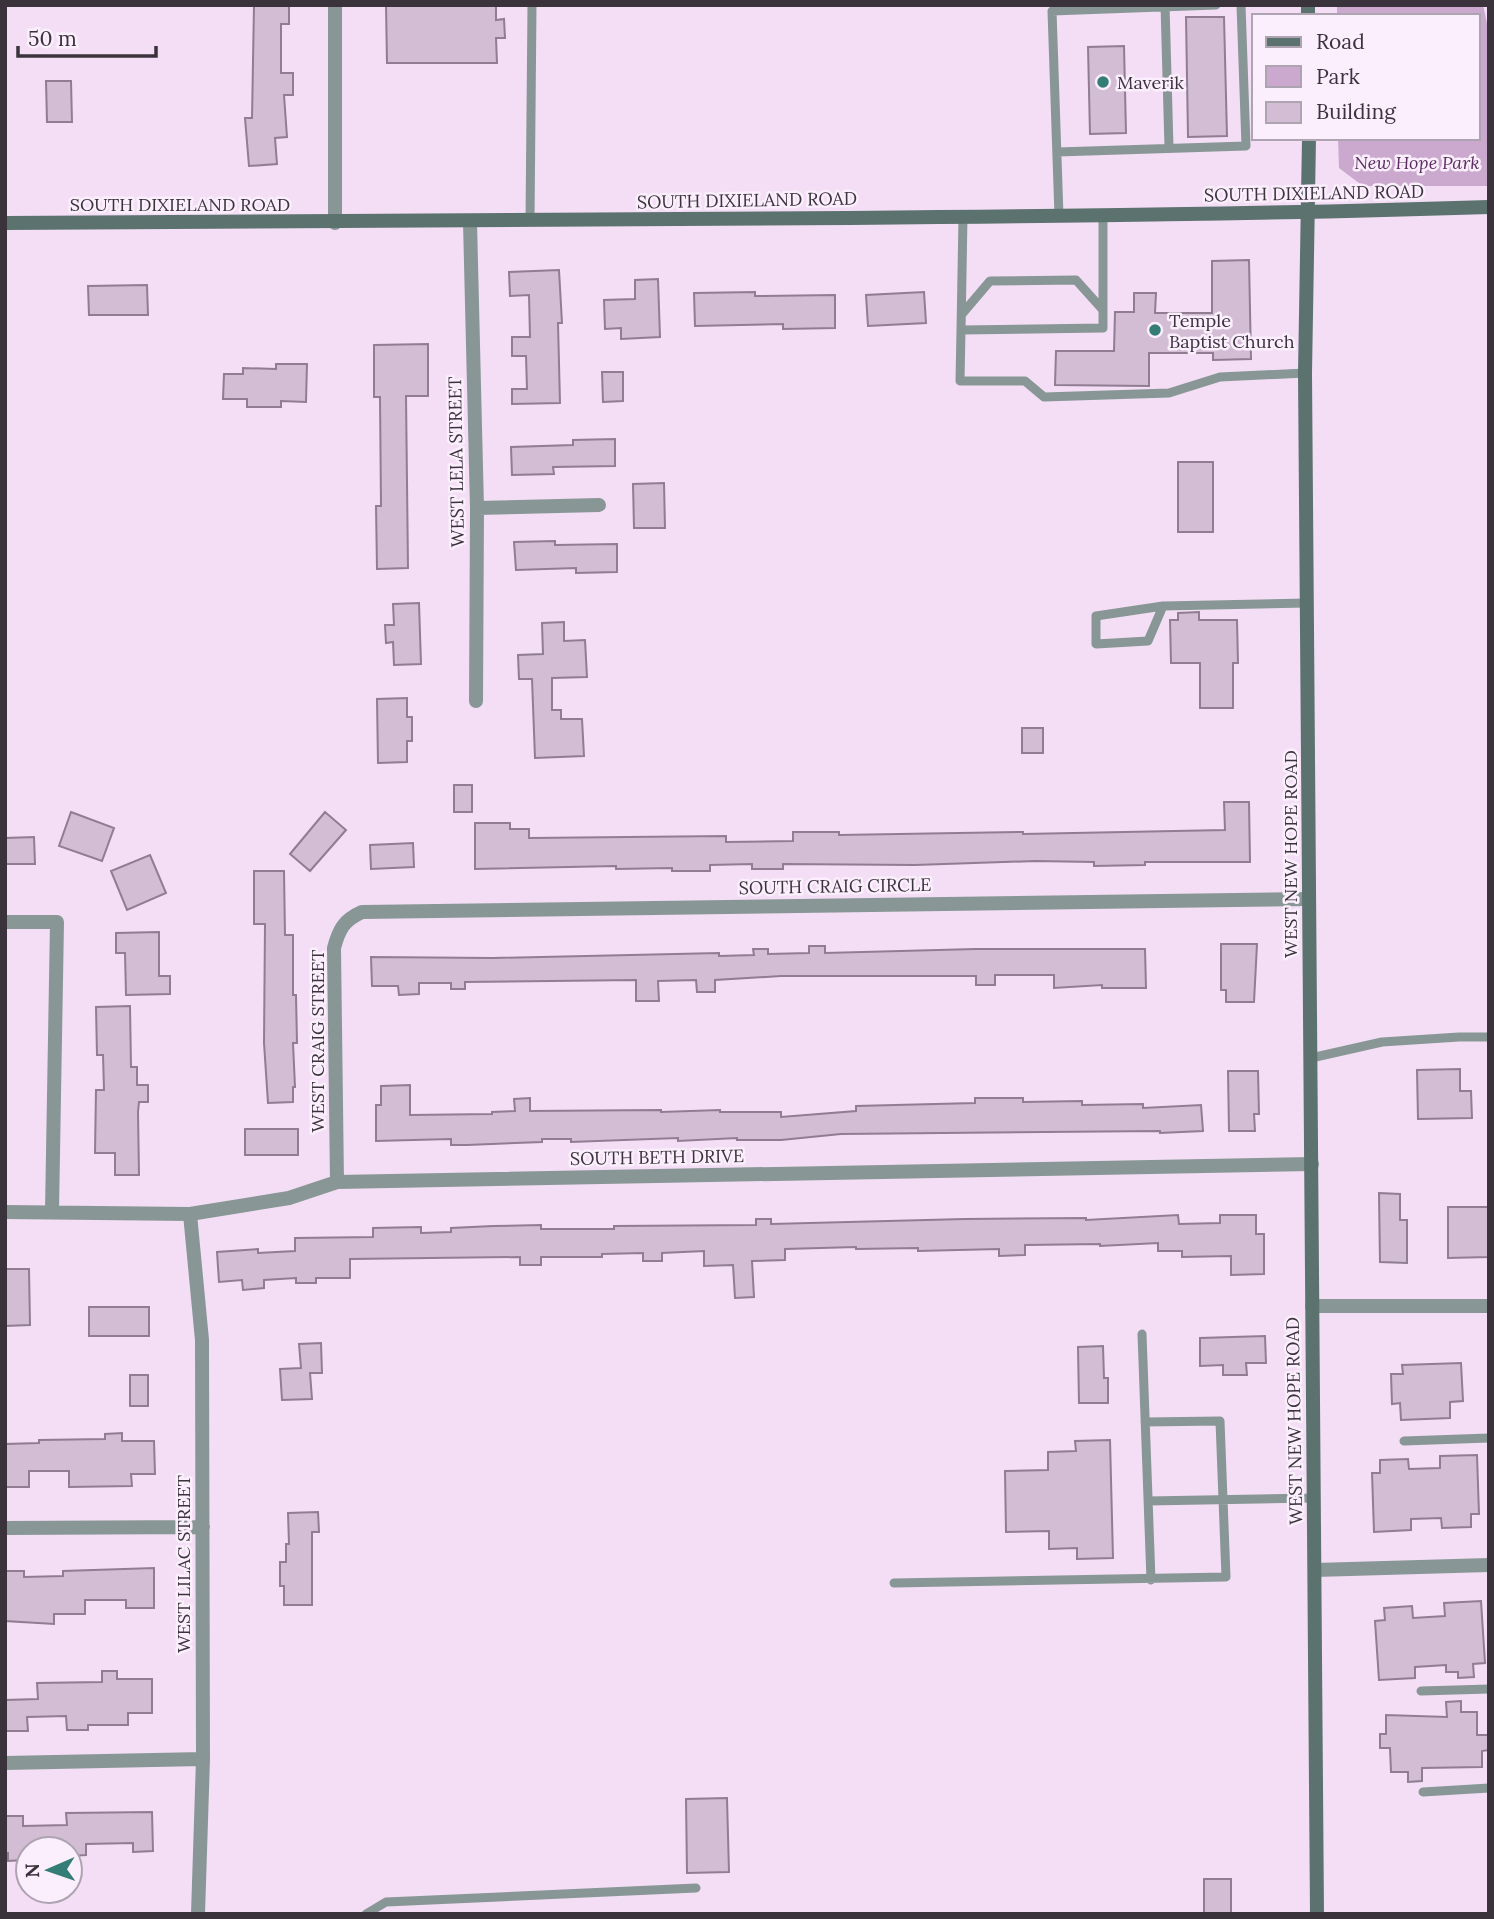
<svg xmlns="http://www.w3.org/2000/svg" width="1494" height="1919" viewBox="0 0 1494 1919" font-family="Lora,serif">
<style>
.green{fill:#cba9cf}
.building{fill:#d2bdd4;stroke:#907d92;stroke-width:2}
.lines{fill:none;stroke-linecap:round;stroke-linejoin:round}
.service{stroke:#889795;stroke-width:9}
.minor{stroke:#889795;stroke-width:14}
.tertiary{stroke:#889795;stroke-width:14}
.secondary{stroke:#5c726f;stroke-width:14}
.poi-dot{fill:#347c76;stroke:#fbeefd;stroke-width:2.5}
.labels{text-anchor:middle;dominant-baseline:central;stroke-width:5;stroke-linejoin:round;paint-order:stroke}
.poi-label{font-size:18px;fill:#3b333c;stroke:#fbeefd;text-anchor:start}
.park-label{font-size:18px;font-style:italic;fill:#5b2d60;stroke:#fbeefd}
.street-label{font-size:18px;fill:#3b333c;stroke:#fbeefd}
</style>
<rect width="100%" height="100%" fill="#f3def5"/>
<!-- green -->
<path class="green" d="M1337,5H1483L1489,32V186H1363L1339,168L1338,138H1478V16H1337Z"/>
<!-- building -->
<path class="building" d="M254,5H289V24H281V73H293V95H284L287,137L275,138L277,164L249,166L245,118H252Z
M386,5H496V20L504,19L505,38H496L497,63H387Z
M1186,17H1224L1227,136L1188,137Z
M1124,46L1126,133L1090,134L1088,47Z
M46,81H71L72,122H47Z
M1249,260L1251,359L1213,360V353H1149V386L1055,385L1056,351H1114L1115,312H1134V293H1156L1155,313H1212V261Z
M559,270L562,323H558L560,403L512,404V389H527L526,356H512V337H530L529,295L510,296L509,272Z
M658,279L660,337L621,339V328L605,329L604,300L635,299V280Z
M147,285L148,315H89L88,286Z
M755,292V296L835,295V328L783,329V324L695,326L694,293Z
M924,292L926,323L868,326L866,295Z
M428,344V396H406L408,568L377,569L376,506H381L380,397H374V345Z
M276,364H307L306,402L281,401V407H247V399H223L224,374H243V368L276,369Z
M602,372H623V401L603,402Z
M615,439V466L553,467L554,474L512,475L511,447L573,445V440Z
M1178,462H1213V532H1178Z
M664,483L665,528H634L633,484Z
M555,541V545L617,544V572L576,573V568L516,570L514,542Z
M419,603L421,664L394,665L393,642L386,643L385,625H394L393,604Z
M1199,612V620H1237L1238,663H1233V708H1200V663H1171L1170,620H1178V613Z
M564,622V641L585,640L587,677L552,678V710H561V719H582L584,756L535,758L532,679H519L518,655L543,654L542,623Z
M407,698V717H412V741H407V762L378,763L377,699Z
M1022,728H1043V753H1022Z
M454,785H472V812H454Z
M1224,802H1249L1250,862H1145V865L1094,866V862L1035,861L915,865L783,864V869H752V864L710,865V871H672V868L616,869V866L475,869V823H510V829H529V838L726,836V842L793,841V832H839V835L1023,832V834L1225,830Z
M71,812L114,828L102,861L59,846Z
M325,812L346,830L310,871L290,854Z
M34,837L35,864H5V838Z
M413,843L414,867L371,869L370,845Z
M150,855L166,893L127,910L111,871Z
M254,871H284L285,935H293V995H296L297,1043H293L295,1087H293V1102L268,1103L264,1043L265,924H254Z
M159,932V976H170V994L126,995L125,953H116V933Z
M1221,944H1257L1254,1002H1226V990H1221Z
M809,946H825V953L976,949H1145L1146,988H1102V985L1054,988V975H995V985H976V976H781L715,980V992H697L696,980L658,981L659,1001H636V980L465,982V989H451V983H419V994L399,995L398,986H372L371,957L493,958L719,953V956L754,955L753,949H768V954L809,953Z
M130,1006L131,1067H137V1085H148V1102H139L138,1112L139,1175H115V1153H95L96,1090H104L103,1055H97L96,1007Z
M1460,1069V1091H1471L1472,1118L1418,1119L1417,1070Z
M1228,1071H1258L1259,1114H1254L1255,1131H1229Z
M410,1085V1115L492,1114V1112L515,1111L514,1099L530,1098V1111L661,1110V1112L720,1110V1112H781V1117L856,1111V1106L975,1103V1098H1023V1102L1082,1101V1105L1143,1104V1108L1201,1105L1203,1131L1160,1133V1131L841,1134L781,1140H737V1138L678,1141V1138L571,1142V1139H542V1142L467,1145H451V1139L376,1141V1105H381V1086Z
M245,1129H298V1155H245Z
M1379,1193L1400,1194V1220H1407V1263L1380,1262Z
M1448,1207H1489V1257L1448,1258Z
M1178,1215L1179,1224L1220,1223V1215H1256V1234H1264V1274L1231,1275V1256L1182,1257V1251H1158V1243L1100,1246V1244L1025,1245V1255L999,1256V1249L918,1251V1248L856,1249V1247L785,1249V1260L752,1261L754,1297L735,1298L733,1265L704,1266V1251L662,1253V1261H643V1253L602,1254V1257H541V1265H520V1257L350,1259V1278H316V1283H296V1278L264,1280V1288L243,1290L242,1280L219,1282L217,1252L258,1249V1253L295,1251V1238L373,1237V1228L421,1227V1233L451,1232V1228L493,1226L541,1225V1229H614V1226L756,1225V1219H771V1224L965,1219L1086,1218V1220Z
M5,1269H29L30,1325L5,1326Z
M89,1307H149V1336H89Z
M1265,1336L1266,1363H1246L1247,1375H1223V1365L1200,1366V1338Z
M321,1343L322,1373H310L312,1399L282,1400L280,1369L301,1368L299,1344Z
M1103,1346L1104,1378H1108V1403H1079L1078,1347Z
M1461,1363L1463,1401L1450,1402V1418L1401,1420L1400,1403L1392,1404L1391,1374H1403L1402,1365Z
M130,1375H148V1406H130Z
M122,1433V1441H154L155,1474H131L132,1486L69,1487V1471H29V1487H6L5,1444L39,1443V1440L105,1439V1434Z
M1110,1440L1113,1558L1077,1559V1548L1049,1549V1531L1006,1532L1005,1471L1048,1470V1452L1076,1451L1075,1441Z
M1477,1455L1479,1514H1471V1527L1442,1528L1441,1518L1411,1519V1530L1374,1532L1372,1473H1380V1460L1408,1459L1409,1469L1440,1468V1456Z
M318,1512L319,1532H312V1605H284V1586H280V1562H286V1544H289L288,1513Z
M154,1568V1608H126V1600H85V1614H54V1624L5,1621V1571H24V1577L63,1576V1571Z
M1481,1601L1485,1663L1473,1664L1474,1677L1458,1678V1672H1446V1665L1415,1667V1678L1379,1680L1375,1621L1385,1620L1384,1608L1412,1606L1413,1618L1445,1616L1444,1603Z
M102,1671H117V1679H152V1713H128V1725H88V1730H67L66,1716L27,1717L28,1731H5V1700L38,1699L37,1683L102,1682Z
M1461,1701V1712H1477V1735H1489V1750L1482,1751V1767L1422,1768V1781L1408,1782V1772H1391L1390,1748H1380V1734H1386V1715L1447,1717L1446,1702Z
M727,1798L729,1872L687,1873L686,1799Z
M152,1812L153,1851L133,1852V1843L86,1844V1855L70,1856V1849H24V1860L8,1861V1853H5V1816H23V1826L67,1825L66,1813Z
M1204,1879H1231V1914H1204Z"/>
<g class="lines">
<!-- service -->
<path class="service" d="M1165,5L1169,148
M1057,152L1246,146L1241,5
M1059,216L1052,11L1216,5
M963,217L961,330L1103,328V216
M530,221L532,5
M962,314L990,281L1076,280L1103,310
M961,330L960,381H1025L1044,397L1169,393L1220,377L1305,373
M1163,606L1148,641L1096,644V616L1163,606L1307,603
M1311,1058L1382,1042L1459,1037H1489
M1142,1334L1151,1580
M1404,1441L1489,1438
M1148,1501L1314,1498
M894,1583L1226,1577L1220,1421L1145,1422
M1421,1691L1489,1689
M1423,1792L1489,1788
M366,1914L386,1902L696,1888"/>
<!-- minor -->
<path class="minor" d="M470,222L477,508L476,701
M335,223V5
M477,508L599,505
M5,922H57L52,1211
M337,1182L334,948C339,929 344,920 362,912L1309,899
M5,1212L190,1214L289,1198L337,1182L1312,1164
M190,1214L202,1340L203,1759L198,1914
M5,1528L203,1527
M1315,1570L1489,1565
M5,1763L203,1759"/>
<!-- tertiary -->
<path class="tertiary" d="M1312,1306H1489"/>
<!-- secondary -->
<path class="secondary" d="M1308,5V16
M1309,138L1305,373L1317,1914
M5,223C286,223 567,221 848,218C1061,216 1275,214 1489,207"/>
</g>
<!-- markers -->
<g class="poi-dot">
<circle cx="1103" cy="82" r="7"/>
<circle cx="1155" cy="330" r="7"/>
</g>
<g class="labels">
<!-- poi labels -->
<g class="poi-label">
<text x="1117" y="82">Maverik</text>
<text x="1169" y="320">Temple<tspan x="1169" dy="21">Baptist Church</tspan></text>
</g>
<!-- park labels -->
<g class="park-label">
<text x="1417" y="162">New Hope Park</text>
</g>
<!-- street labels -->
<g class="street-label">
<text transform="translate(1314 193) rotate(-1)">SOUTH DIXIELAND ROAD</text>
<text transform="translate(747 200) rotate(-1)">SOUTH DIXIELAND ROAD</text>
<text x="180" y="204">SOUTH DIXIELAND ROAD</text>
<text transform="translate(456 462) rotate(-91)">WEST LELA STREET</text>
<text transform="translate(1290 854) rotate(-90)">WEST NEW HOPE ROAD</text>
<text transform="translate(835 886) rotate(-1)">SOUTH CRAIG CIRCLE</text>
<text transform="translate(317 1041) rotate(-90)">WEST CRAIG STREET</text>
<text transform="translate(657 1157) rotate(-1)">SOUTH BETH DRIVE</text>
<text transform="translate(1294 1421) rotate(-91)">WEST NEW HOPE ROAD</text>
<text transform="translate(183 1564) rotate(-90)">WEST LILAC STREET</text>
</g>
</g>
<!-- border -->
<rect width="1494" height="1919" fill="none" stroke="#3b333c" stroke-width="14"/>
<!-- legend -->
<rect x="1252" y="14" width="228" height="126" fill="#fbeefd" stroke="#aea3b0" stroke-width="2"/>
<rect x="1266" y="37" width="35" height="10" fill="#5c726f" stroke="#aea3b0" stroke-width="2"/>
<text x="1316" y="49" font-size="21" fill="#3b333c">Road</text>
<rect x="1266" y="66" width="35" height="21" fill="#cba9cf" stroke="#aea3b0" stroke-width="2"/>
<text x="1316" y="84" font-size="21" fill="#3b333c">Park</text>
<rect x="1266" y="102" width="35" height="21" fill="#d2bdd4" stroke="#aea3b0" stroke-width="2"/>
<text x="1316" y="119" font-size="21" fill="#3b333c">Building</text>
<!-- north arrow -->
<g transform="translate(49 1870) rotate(268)"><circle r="33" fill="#fbeefd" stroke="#aea3b0" stroke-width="2"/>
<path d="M0-5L12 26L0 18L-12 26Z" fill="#347c76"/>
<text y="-10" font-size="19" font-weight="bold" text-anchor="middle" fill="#3b333c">N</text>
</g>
<!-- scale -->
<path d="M18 46v10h138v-10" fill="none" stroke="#3b333c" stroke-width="3.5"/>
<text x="28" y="46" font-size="21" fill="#3b333c" stroke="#fbeefd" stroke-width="5" paint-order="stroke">50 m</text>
</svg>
